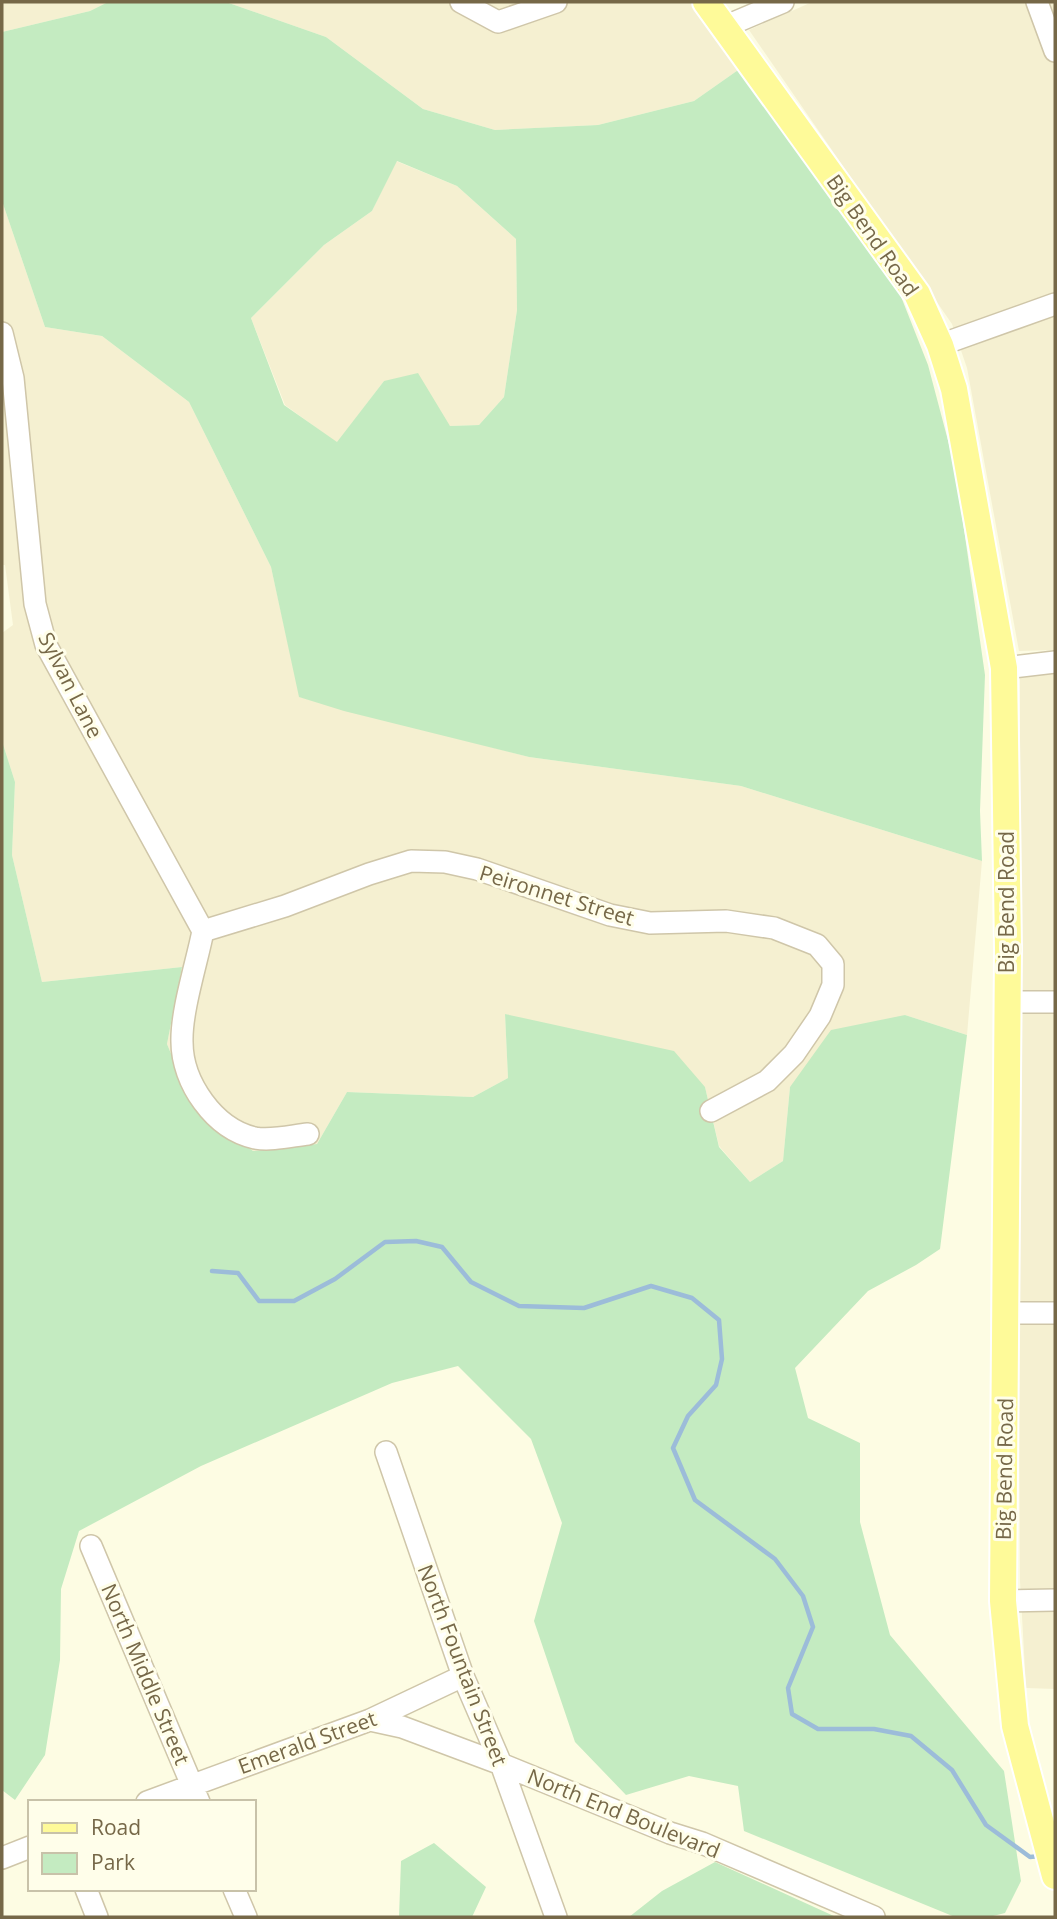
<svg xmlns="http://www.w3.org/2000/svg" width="1057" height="1919" viewBox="0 0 1057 1919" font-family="'Open Sans',sans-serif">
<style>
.residential{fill:#f5f0d1}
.green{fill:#c4ebc1;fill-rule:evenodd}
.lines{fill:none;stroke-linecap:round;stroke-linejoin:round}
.stream{stroke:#9cbcd9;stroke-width:4.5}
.minor-casing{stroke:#cfc6a9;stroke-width:24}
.major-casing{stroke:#fff;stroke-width:30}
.minor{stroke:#fff;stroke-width:21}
.major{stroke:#fefa99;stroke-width:26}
.labels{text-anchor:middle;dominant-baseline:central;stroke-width:6;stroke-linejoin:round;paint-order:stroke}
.street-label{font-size:21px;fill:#766848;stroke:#fffeea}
</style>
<rect width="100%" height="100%" fill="#fdfce3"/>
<!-- residential -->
<path class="residential" d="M2,2H108L90,11L2,32Z
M226,2H691L741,68L694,101L598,125L495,130L423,109L326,37Z
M812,2H1055V650L1019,651L967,368L952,324L749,30Z
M396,161L457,186L516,239L517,310L504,397L479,425L450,426L384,381L337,443L285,405L251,318L324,245L372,211Z
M2,201L45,327L102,336L189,402L271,567L300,697L529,757L741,786L982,861L967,1035L905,1015L790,1087L783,1161L750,1182L719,1146L705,1087L505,1014L508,1078L473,1097L347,1092L317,1144L253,1151L192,1105L167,1044L182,967L42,982L12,855L15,782L2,741V633L13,625L5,565H2Z
M1055,670V1689L1026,1688L1020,1581L1019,1411L1020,674Z"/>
<!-- green -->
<path class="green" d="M108,2H226L326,37L423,109L495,130L598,125L694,101L741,68L755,94L856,229L900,294L928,365L955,467L985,675L980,811L982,861L741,786L529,757L344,711L299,697L271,567L189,402L102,336L45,327L2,201V32L90,11ZM397,161L457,186L516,239L517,310L504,397L479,425L450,426L418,373L384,381L337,442L284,405L251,318L324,245L372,211Z
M2,741L15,782L12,855L42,982L182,967L167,1044L192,1105L253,1151L317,1144L347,1092L473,1097L508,1078L505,1014L674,1051L705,1087L719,1147L750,1182L783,1161L790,1087L831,1030L905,1015L967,1035L940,1249L916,1265L868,1291L795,1368L808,1418L860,1443V1522L890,1635L1004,1771L1021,1881L1005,1913L989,1917H955L744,1831L738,1786L689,1776L626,1795L575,1742L534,1621L562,1523L531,1439L458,1366L392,1383L201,1466L79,1531L61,1589L60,1660L45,1755L15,1800L2,1790Z
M434,1843L486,1887L472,1917H399L401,1861Z
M715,1862L836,1917H629L662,1891Z"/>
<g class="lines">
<!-- stream -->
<path class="stream" d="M212,1271L238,1273L259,1301H294L335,1279L385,1242L416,1241L442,1247L471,1282L519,1306L584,1308L651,1286L692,1298L719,1320L722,1359L716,1385L688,1416L673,1448L695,1500L775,1559L803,1596L813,1627L788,1688L792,1714L818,1729H874L911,1736L952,1770L986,1825L1030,1857L1040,1856"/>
<!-- minor casing -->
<g class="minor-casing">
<path id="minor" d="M461,2L498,22L556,2
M1037,2L1055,51
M724,27L783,2
M2,333L13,378L35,604L46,645L203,931
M940,345L1055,304
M1004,668L1055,662
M203,931L285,906L369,874L411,861L445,862L477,869L610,915L650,923L726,921L774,928L817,945L833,964V985L820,1016L794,1054L767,1081L711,1111
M203,931C197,962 181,1011 182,1042C182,1082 214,1129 255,1138C271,1141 291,1136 308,1134
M1006,1002H1055
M1006,1313H1055
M386,1452L463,1676L501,1764L556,1917
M91,1546L199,1802
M1003,1601L1055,1600
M370,1720L402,1727L501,1764L670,1833L702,1843L874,1917
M147,1802L370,1720L463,1676
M2,1858L30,1847
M86,1889L97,1917
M234,1889L246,1917"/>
</g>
<!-- major casing -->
<g class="major-casing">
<path id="major" d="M706,2L917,294L940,345L954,389L1004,668L1008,949L1003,1601L1015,1726L1055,1876"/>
</g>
<!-- minor -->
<use href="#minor" class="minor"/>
<!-- major -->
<use href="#major" class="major"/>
</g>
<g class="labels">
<!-- street labels -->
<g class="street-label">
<text transform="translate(873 235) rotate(55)">Big Bend Road</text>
<text transform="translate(71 685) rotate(63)">Sylvan Lane</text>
<text transform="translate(557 895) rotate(17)">Peironnet Street</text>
<text transform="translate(1006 902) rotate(-90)">Big Bend Road</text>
<text transform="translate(1004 1469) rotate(-89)">Big Bend Road</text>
<text transform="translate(463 1665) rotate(69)">North Fountain Street</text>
<text transform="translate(146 1674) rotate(67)">North Middle Street</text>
<text transform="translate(307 1742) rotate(-20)">Emerald Street</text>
<text transform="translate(624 1813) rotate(22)">North End Boulevard</text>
</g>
</g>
<!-- border -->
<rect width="1057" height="1919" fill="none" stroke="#766848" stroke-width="7"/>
<!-- legend -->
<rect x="28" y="1800" width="228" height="91" fill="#fffeea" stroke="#c8c2a9" stroke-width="2"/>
<rect x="42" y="1823" width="35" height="10" fill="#fefa99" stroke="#c8c2a9" stroke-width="2"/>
<text x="91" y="1835" font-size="21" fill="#766848">Road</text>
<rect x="42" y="1853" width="35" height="21" fill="#c4ebc1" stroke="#c8c2a9" stroke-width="2"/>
<text x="91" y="1870" font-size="21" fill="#766848">Park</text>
</svg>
